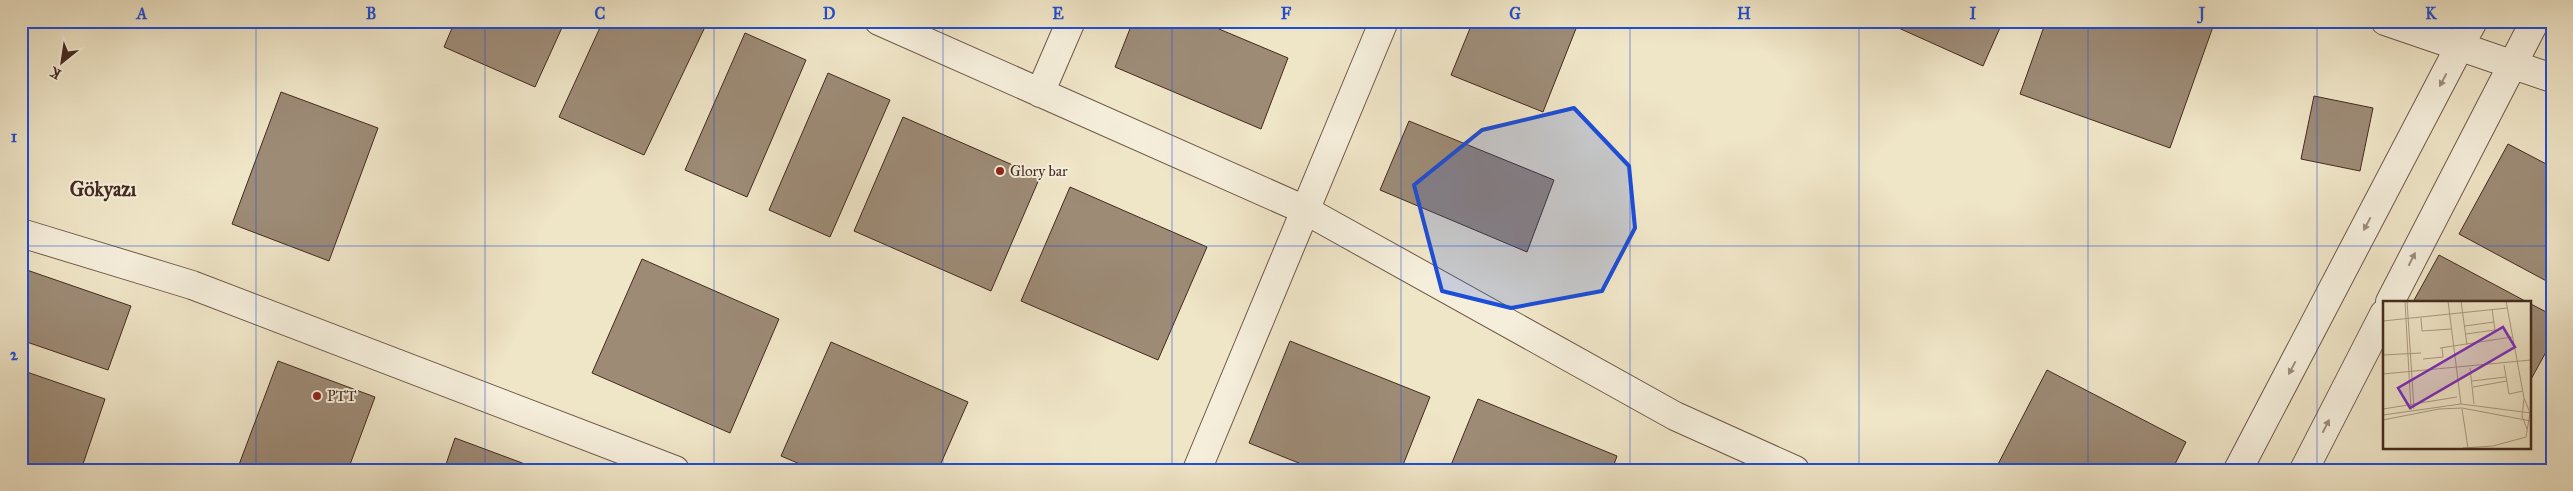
<svg xmlns="http://www.w3.org/2000/svg" width="2573" height="491" viewBox="0 0 2573 491" font-family="'IM FELL Great Primer',serif">
<style>
.building{fill:#9d8b76;stroke:#442a1f}
.lines{fill:none;stroke-linecap:round;stroke-linejoin:round}
.minor-casing{stroke:#6f5949;stroke-width:30}
.minor{stroke:#f5eedb;stroke-width:28}
.oneway{fill:#9c8c7d}
.marked{fill:#1d4ed8;fill-opacity:0.2;stroke:#1d4ed8;stroke-width:4;stroke-linejoin:round}
.grid{fill:none;stroke:#1d4ed8;stroke-width:1;stroke-opacity:0.55}
.poi-dot{fill:#8f2418;stroke:#f5eedb;stroke-width:2}
.labels{text-anchor:middle;dominant-baseline:central;stroke-width:4;stroke-linejoin:round;paint-order:stroke}
.poi-label{font-size:15px;fill:#442a1f;stroke:#f5eedb;text-anchor:start}
.district-label{font-size:20px;font-weight:bold;fill:#442a1f;stroke:#f5eedb}
.inset-road{fill:none;stroke:#ab9a84;stroke-width:1}
.view{fill:#7b2cbf;fill-opacity:0.15;stroke:#7b2cbf;stroke-width:2.5}
.inset-edge{fill:none;stroke:#442a1f;stroke-width:2.5}
.neatline{fill:none;stroke:#1d4ed8;stroke-width:2}
.grid-label{font-size:16px;text-anchor:middle;font-weight:bold;fill:#1d4ed8}
</style>
<rect width="100%" height="100%" fill="#efe5c7"/>
<filter id="stains"><feTurbulence type="fractalNoise" baseFrequency=".004" numOctaves="4"/><feColorMatrix values="0 0 0 0 .2 0 0 0 0 .09 0 0 0 0 .02 0 0 0 .5 -.17"/></filter>
<radialGradient id="worn" r=".72"><stop offset=".6" stop-color="#630" stop-opacity="0"/><stop offset="1" stop-color="#630" stop-opacity=".3"/></radialGradient>
<!-- building -->
<path class="building" d="M455,21H565L535,87L444,47Z
M603,21H694L705,27L644,155L559,117Z
M1133,21H1200L1288,58L1261,129L1115,67Z
M1473,21H1579L1543,112L1451,75Z
M1883,21H2003L1983,66Z
M2046,21H2215L2170,148L2020,94Z
M745,33L806,60L747,197L685,170Z
M828,73L890,100L830,237L769,210Z
M281,92L378,128L329,261L232,224Z
M2314,96L2373,108L2360,171L2301,159Z
M903,117L1040,177L991,291L854,231Z
M1409,121L1554,180L1527,252L1380,190Z
M2508,144L2552,167V284L2459,234Z
M1070,187L1207,247L1158,360L1021,301Z
M2439,255L2527,302H2413Z
M642,259L779,319L730,433L592,373Z
M21,268L131,306L108,370L21,340Z
M2529,303L2552,315V341L2529,383Z
M1290,341L1430,397L1401,470H1316L1249,443Z
M831,342L968,402L938,470H814L781,456Z
M278,361L375,397L348,470H237Z
M21,370L105,399L81,470H21Z
M2047,370L2186,442L2172,470H1995Z
M1478,399L1617,456L1612,470H1449Z
M455,438L541,470H444Z"/>
<g class="lines">
<!-- minor casing -->
<g class="minor-casing">
<path id="minor" d="M879,21L1305,210L1675,416L1795,470
M2385,21L2552,78
M1040,93L1071,21
M21,233L192,285L675,470
M2390,302L2535,21
M1197,470L1384,21
M2238,470L2473,21
M2304,470L2384,314"/>
</g>
<!-- minor -->
<use href="#minor" class="minor"/>
</g>
<!-- one-way arrows -->
<defs><path id="oneway-solid" d="M-6-.8H1V-3.2L6.5 0L1 3.2V.8H-6Z" transform="scale(1.25)"/></defs>
<g class="oneway">
<use href="#oneway-solid" transform="translate(2443 80) rotate(118)"/>
<use href="#oneway-solid" transform="translate(2367 224) rotate(118)"/>
<use href="#oneway-solid" transform="translate(2412 259) rotate(-63)"/>
<use href="#oneway-solid" transform="translate(2292 368) rotate(118)"/>
<use href="#oneway-solid" transform="translate(2326 426) rotate(-63)"/>
</g>
<!-- marked area -->
<path class="marked" d="M1574,108L1629,166L1635,228L1602,291L1511,308L1442,291L1414,185L1482,130Z"/>
<!-- grid -->
<path class="grid" d="M256,21V470M485,21V470M714,21V470M943,21V470M1172,21V470M1401,21V470M1630,21V470M1859,21V470M2088,21V470M2317,21V470M21,246H2552"/>
<!-- markers -->
<g class="poi-dot">
<circle cx="1000" cy="171" r="5"/>
<circle cx="317" cy="396" r="5"/>
</g>
<g class="labels">
<!-- poi labels -->
<g class="poi-label">
<text x="1010" y="171">Glory bar</text>
<text x="327" y="396">PTT</text>
</g>
<!-- district labels -->
<g class="district-label">
<text x="103" y="189">Gökyazı</text>
</g>
</g>
<!-- overview -->
<g transform="translate(2383 301)">
<rect width="148" height="148" fill="#efe5c7"/>
<path class="inset-road" d="M22,0L28,109M24,0L31,108M65,0L78,103M78,0L84,44M38,17L39,30L68,28M0,20L124,7M82,25L111,21M83,33L112,29L109,8M57,47L129,36M0,54L38,52M0,56V77M40,58L60,56L59,47M121,64L126,93L140,90M87,67L91,103M0,73L148,59M89,80L123,76M90,86L124,80M141,98L139,115L144,128M0,108L74,96M79,108L85,147M0,114L78,103L148,112M0,119L56,108L79,107L148,120M80,147L110,145L143,136L147,112L141,97L123,0"/>
<path class="view" d="M120,26L132,46L27,107L15,87Z"/>
<rect width="148" height="148" class="inset-edge"/>
</g>
<!-- margin -->
<rect width="2573" height="491" fill="none" stroke="#efe5c7" stroke-width="55"/>
<!-- north arrow -->
<g transform="translate(62 62) rotate(210)" stroke="#f5eedb" stroke-width="4" paint-order="stroke">
<path d="M0-4L9 19L0 12L-9 19Z" fill="#442a1f"/>
<text y="-8" font-size="14" font-weight="bold" text-anchor="middle" fill="#442a1f">K</text>
</g>
<rect x="28" y="28" width="2518" height="436" class="neatline"/>
<g class="grid-label">
<text x="142" y="19">A</text>
<text x="371" y="19">B</text>
<text x="600" y="19">C</text>
<text x="829" y="19">D</text>
<text x="1058" y="19">E</text>
<text x="1286" y="19">F</text>
<text x="1515" y="19">G</text>
<text x="1744" y="19">H</text>
<text x="1973" y="19">I</text>
<text x="2202" y="19">J</text>
<text x="2431" y="19">K</text>
<text x="14" y="142">1</text>
<text x="14" y="360">2</text>
</g>
<rect width="100%" height="100%" filter="url(#stains)"/>
<rect width="100%" height="100%" fill="url(#worn)"/>
</svg>
